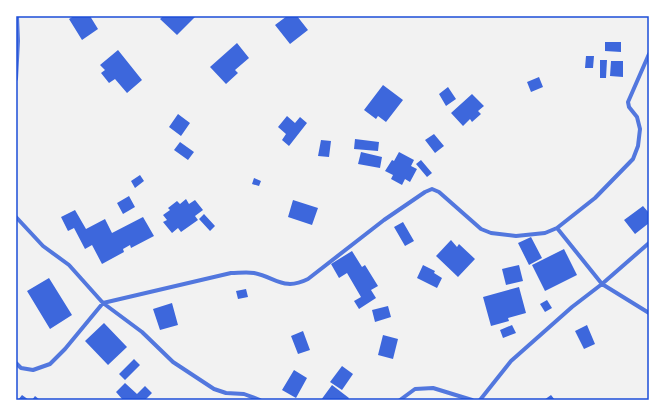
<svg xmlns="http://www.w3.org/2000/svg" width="665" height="416" viewBox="0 0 665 416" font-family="'Exo 2',sans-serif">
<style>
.building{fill:#3d67dc}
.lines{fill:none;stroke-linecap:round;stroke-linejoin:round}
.minor{stroke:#5277de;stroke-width:4}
.neatline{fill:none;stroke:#1d4ed8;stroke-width:1.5}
</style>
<rect width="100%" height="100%" fill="#f2f2f2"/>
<!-- building -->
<path class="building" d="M74,16H90L98,29L82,40L69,19Z
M163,16H196L177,35L160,19Z
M287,16H297L308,30L290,44L275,25Z
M605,42H621V52L605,51Z
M237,43L249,58L235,70L238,73L226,84L210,67Z
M118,50L142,80L127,93L115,79L109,83L101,73L105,70L100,65Z
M586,56H594L593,68H585Z
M600,60H607L606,78H600Z
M611,61H623V77L610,76Z
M539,77L543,87L531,92L527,82Z
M383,85L403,100L386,122L378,116L376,119L364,110Z
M448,87L456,99L446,106L439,94Z
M472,94L484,106L478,111L481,114L472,122L470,119L463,126L451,113Z
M178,114L190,123L181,136L169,127Z
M287,116L295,123L300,117L307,123L289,146L282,140L286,134L278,127Z
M434,134L444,146L435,153L425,140Z
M355,139L379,142L378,151L354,149Z
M321,140L331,141L329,157L318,156Z
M180,142L194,152L188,160L174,150Z
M361,152L382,157L380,168L358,164Z
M399,152L414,160L411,166L417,169L410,182L405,179L402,185L391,179L393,175L385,171L392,160L394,161Z
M421,160L432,173L427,177L416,164Z
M140,175L144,181L135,188L131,181Z
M254,178L261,181L259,186L252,184Z
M129,196L135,207L123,214L117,203Z
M186,199L189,204L195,200L203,210L195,216L198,220L181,232L178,228L172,233L163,222L167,220L163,215L170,210L168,208L177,201L180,204Z
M293,200L318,208L312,225L288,217Z
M643,206L649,213V223L635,234L624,220Z
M75,210L86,229L105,219L112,233L143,217L154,236L131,248L130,245L123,249L124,252L102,264L92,245L85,249L74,228L68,231L61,217Z
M204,214L215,226L210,231L199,219Z
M403,222L414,241L405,246L394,227Z
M531,237L542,258L529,265L518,243Z
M451,240L457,247L459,244L475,259L458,277L436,256Z
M564,249L577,275L545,291L532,265Z
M352,251L362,267L365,265L378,286L371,290L376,298L359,309L354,301L361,297L347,273L339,278L331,264Z
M423,265L435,271L434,273L442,278L437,288L417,278Z
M519,265L523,281L506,285L502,269Z
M49,278L72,315L50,329L27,291Z
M519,287L526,313L508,318L509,321L491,326L483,297Z
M246,289L248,297L238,299L236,291Z
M547,300L552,308L545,312L540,304Z
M172,303L178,325L160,330L153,309Z
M388,306L391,317L375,322L372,310Z
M104,323L127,347L108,365L85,341Z
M512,325L516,333L503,338L500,330Z
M587,325L595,344L584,349L575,331Z
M303,331L310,350L298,354L291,336Z
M383,335L398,339L393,359L378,355Z
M134,359L140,365L125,380L119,374Z
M342,366L353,374L342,390L330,382Z
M294,370L307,378L296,398L282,390Z
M125,383L137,394L145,386L152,393L145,400H123L116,392Z
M332,385L349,398L348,400H321Z
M22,395L29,400H18Z
M551,395L555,400H544Z
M35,396L40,400H32Z"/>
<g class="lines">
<!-- minor -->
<path class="minor" d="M16,79L18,41L17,16
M16,217L43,246L69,265L103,303L142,332L173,362L214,389L226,393L244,394L260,400
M557,228L602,284L649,313
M16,363L21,368L33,370L50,364L65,349L103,303L231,273C238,273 247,272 254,273C277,278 284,291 308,279L384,220L425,192L432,189L439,192L481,229L491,233L516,236L545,233L557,228L595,198L633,159L638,146L640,129L637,117L629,107L628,102L649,54
M400,400L415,389L433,388L472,400
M480,400L511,361L572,307L602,284L649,243"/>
</g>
<!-- border -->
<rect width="665" height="416" fill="none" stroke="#ffffff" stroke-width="34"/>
<rect x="17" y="17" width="631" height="382" class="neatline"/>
</svg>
